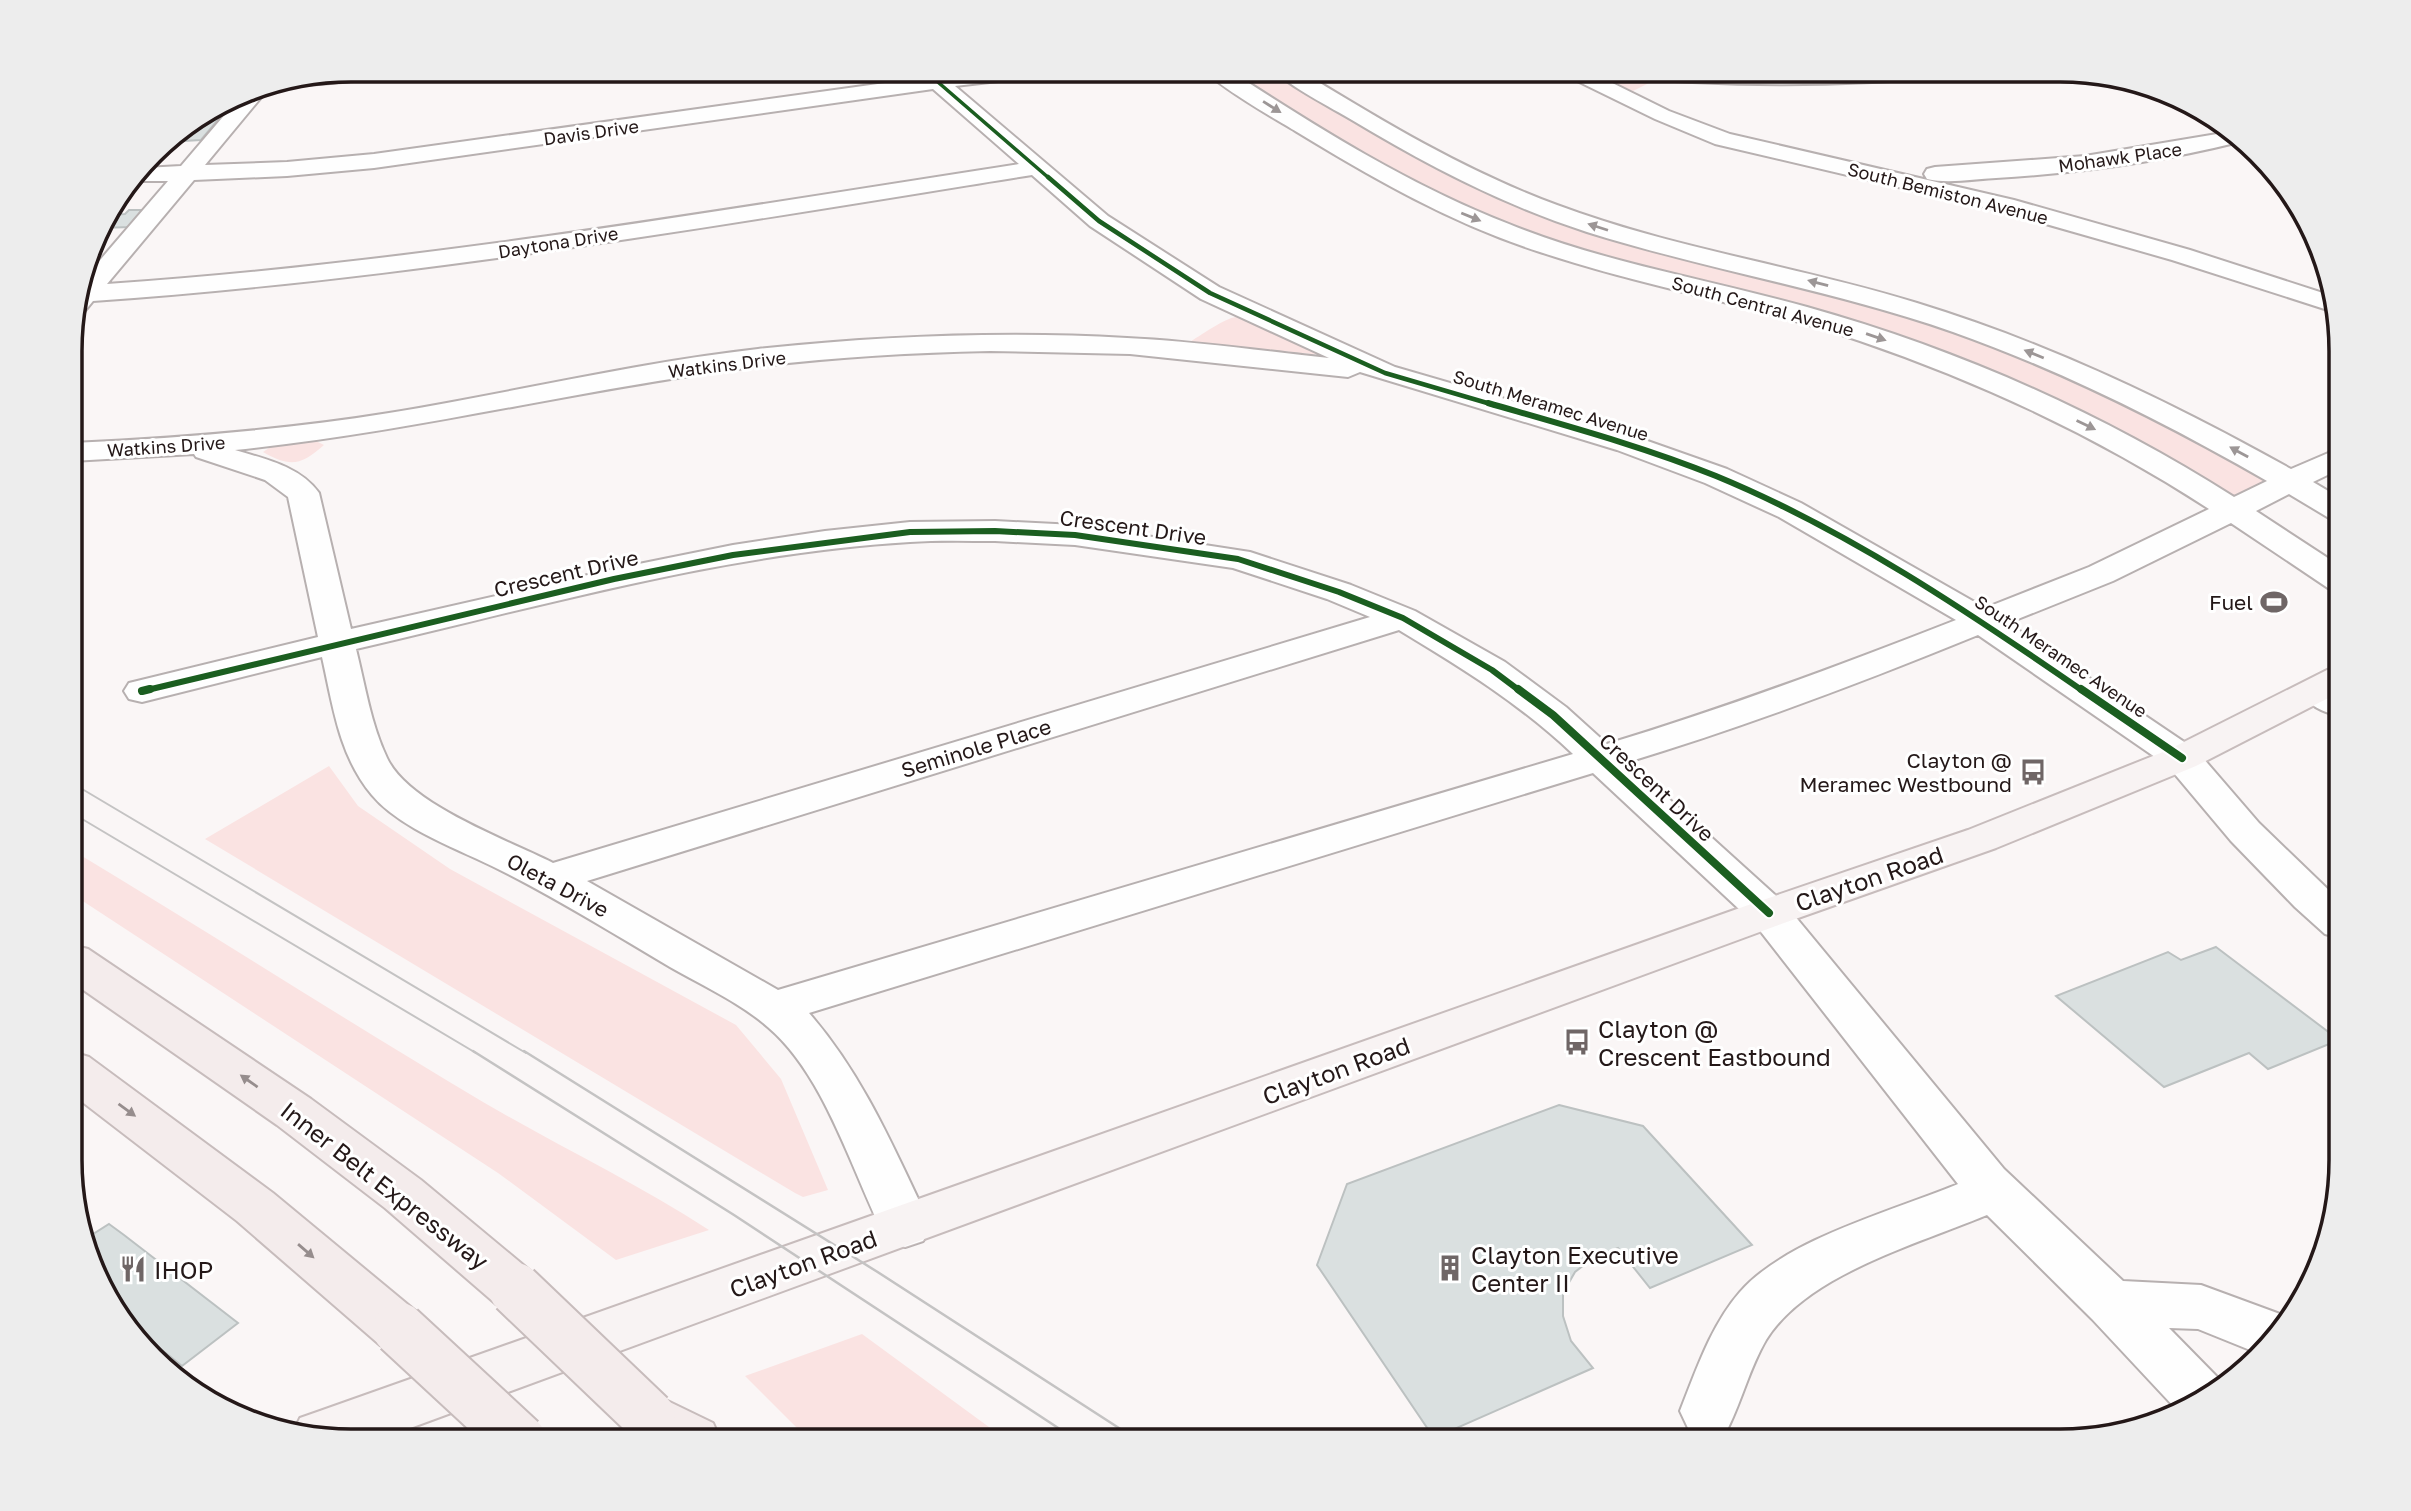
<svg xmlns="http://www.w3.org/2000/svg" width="2411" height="1511" viewBox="0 0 2411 1511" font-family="'Golos Text',sans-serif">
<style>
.green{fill:#fae3e2}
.building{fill:#dae0e0;stroke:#bcc1c1;stroke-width:2}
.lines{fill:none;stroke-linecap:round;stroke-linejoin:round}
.minor-casing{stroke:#b7b0b0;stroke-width:4}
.major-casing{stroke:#c7bcbc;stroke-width:4}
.highway-casing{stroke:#c7bcbc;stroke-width:4}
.minor{fill:#fefefe;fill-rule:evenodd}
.major{fill:#f8f3f3;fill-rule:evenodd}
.highway{fill:#f4ecec;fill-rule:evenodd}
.tram-far1{stroke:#c4c3c3;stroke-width:2}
.tram{stroke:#c4c3c3;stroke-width:2.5}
.highway-bridge-casing{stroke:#c7bcbc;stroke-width:56;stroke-linecap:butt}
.highway-bridge{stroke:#f4ecec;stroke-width:52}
.cycleway-far3-casing{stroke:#fff;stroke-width:6}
.cycleway-far2-casing{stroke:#fff;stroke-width:7}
.cycleway-far1-casing{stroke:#fff;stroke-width:10}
.cycleway-casing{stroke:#fff;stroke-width:12}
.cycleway-far3{stroke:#1b5e20;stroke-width:3.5}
.cycleway-far2{stroke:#1b5e20;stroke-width:4.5}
.cycleway-far1{stroke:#1b5e20;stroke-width:6}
.cycleway{stroke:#1b5e20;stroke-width:8}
.oneway{fill:#9c9696}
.oneway2{fill:#968d8d}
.labels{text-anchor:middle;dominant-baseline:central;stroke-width:6;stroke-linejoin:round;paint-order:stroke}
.far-street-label{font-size:18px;fill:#241818;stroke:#fff}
.street-label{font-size:21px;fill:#241818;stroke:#fff}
.poi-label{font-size:21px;fill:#241818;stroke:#fff;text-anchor:end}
.near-street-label{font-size:24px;fill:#241818;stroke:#fff}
.near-poi-label{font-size:24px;fill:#241818;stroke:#fff;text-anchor:start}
.rim{fill:none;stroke:#241818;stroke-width:3.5}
</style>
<rect width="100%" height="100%" fill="#faf6f6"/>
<!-- green -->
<path class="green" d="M1215,70H1285L1502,192L2003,342L2289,480L2231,510L1942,361L1670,282L1450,209Z
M1598,72L1655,79H1657L1633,91L1593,74Z
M1236,317L1240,318L1322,355L1188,343C1200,336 1225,318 1236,317Z
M316,441L324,445C301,465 291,468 263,452L272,446Z
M329,766L358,806L450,869L736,1025L781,1079L828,1190L803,1197L795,1193L205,839Z
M72,850C210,933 345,1020 483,1102C558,1146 636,1183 709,1230L616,1260L498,1173L72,894Z
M862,1334L1008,1441H810L745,1376Z"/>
<!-- building -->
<path class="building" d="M236,96H238L201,140L164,142Z
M129,210H146L132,227L99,228L108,215L125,214Z
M2216,947L2339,1040L2268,1069L2249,1053L2164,1087L2056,996L2168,952L2181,960Z
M1559,1105L1643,1126L1752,1245L1650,1288L1618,1248L1593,1258L1575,1272L1563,1293V1316L1571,1341L1593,1368L1434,1438L1317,1265L1347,1184Z
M109,1224L124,1235L238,1323L182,1366L146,1337L144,1339L108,1301L87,1238Z"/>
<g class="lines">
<!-- minor casing -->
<g class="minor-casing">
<path id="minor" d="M352,70H423L420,74L413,76L307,85L298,81Z
M914,70H936L942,75L989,70H1051L1048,74L1041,76L955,86L1108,216L1219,287L1395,367L1639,438L1727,469L1801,503L1985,608L2089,567L2209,509C2100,438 1983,383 1860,341C1755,305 1645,287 1540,252C1453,224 1374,179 1297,132C1277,120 1217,86 1205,70H1229C1318,128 1409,185 1509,224C1605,263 1707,279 1807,307C1957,349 2102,413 2234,497L2267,481C2166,423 2063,371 1953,332C1833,290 1708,270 1587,232C1503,205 1427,165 1352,120C1334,109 1286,85 1275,70H1299C1382,121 1465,171 1557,205C1674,249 1798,266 1917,303C2048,343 2171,402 2291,469L2340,448V469L2313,482L2340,498V520L2329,518L2289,494L2256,511L2340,566V591L2328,588L2231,523L2113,581L2008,623L2196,750L2259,823L2340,901V938L2325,934L2295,907L2231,841L2168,766L1978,635C1863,682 1747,726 1628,762L1784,903L2004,1169L2123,1281L2201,1285L2291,1318L2255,1352L2198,1329L2169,1328L2222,1382L2200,1403L2177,1410L2092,1319L1987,1215C1918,1244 1807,1274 1766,1340C1750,1367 1742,1400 1728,1428L1708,1436L1688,1428L1680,1411C1696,1371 1711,1325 1740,1292C1786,1239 1893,1211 1958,1184L1754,923L1593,773L809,1013C864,1076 895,1151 931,1226L923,1241L905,1247L887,1241C853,1175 826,1077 769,1028C741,1003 703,986 670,967C614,934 558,899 500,870C461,850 400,829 372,795C339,756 333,706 322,657L142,702L129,699L124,691L129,683L318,637L288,497L265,480L196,457L194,454L72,461V443C178,438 284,430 389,413C512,393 634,363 758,349C881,336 1004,331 1127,338C1194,341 1262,351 1329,358L1201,299L1090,226L1032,175C720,225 409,279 93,301L84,312L73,313L83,280L168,181H134L144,168L181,166L245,91L267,87L268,89L205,165L287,162L374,154L921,78ZM933,89L1019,164C716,211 414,263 107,284L194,180L287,176L374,168ZM990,351L1130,354L1348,377L1360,372L1617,450L1705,483L1779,517L1956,620C1841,665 1726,708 1607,744L1566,707L1505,662L1415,611L1351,585L1250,552L1075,525L995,521L910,522L825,531L733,545L614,569L351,629L319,493C300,466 264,459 235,450C395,434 551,396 710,373C803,359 896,353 990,351ZM995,541L1075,545L1233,568L1327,599L1370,617L553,863C508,840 409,805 387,758C371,725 365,685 356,649C538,607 723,553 910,542C938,540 967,541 995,541ZM1399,630C1462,668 1519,703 1573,754L778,990L587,881Z
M1560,70H1586L1669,111L1730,134L2014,200L2190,250L2329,295L2334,312L2172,260L2000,211L1715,144L1655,119L1563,74Z
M1599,70L1782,74L1966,70L1963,74L1956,76C1840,87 1725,87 1609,76L1602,74Z
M2229,132L2239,142C2160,162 2077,173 1996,178C1974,179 1948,184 1927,179L1924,174L1927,169L1935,167L2085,156Z
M2317,680L2340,689V716C2324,713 2308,705 2299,691L2304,683Z"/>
</g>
<!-- major casing -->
<g class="major-casing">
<path id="major" d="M2340,667V692L2196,766L1996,848L1784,923L375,1441H351L294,1431L300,1418L320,1411L1754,903L1968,830L2168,750L2327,670Z"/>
</g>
<!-- highway casing -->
<g class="highway-casing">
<path id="highway" d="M72,945L88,949L311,1099L421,1180L534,1274L541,1289L534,1304L515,1311L496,1304L385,1208L277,1125L72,982Z
M72,1052L89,1057L273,1193L418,1313L426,1329L418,1345L399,1352L380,1345L237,1221L72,1094Z
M649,1392L713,1423L721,1441H640L629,1435L621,1417L629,1399Z"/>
</g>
<!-- minor -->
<use href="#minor" class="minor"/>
<!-- major -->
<use href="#major" class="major"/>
<!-- highway -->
<use href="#highway" class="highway"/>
<!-- tram-far1 -->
<path class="tram-far1" d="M72,783L526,1053
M72,813L476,1053"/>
<!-- tram -->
<path class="tram" d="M473,1051L734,1215L1078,1441
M524,1051L876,1271L1139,1441"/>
<!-- highway-bridge casing -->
<g class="highway-bridge-casing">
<path id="highway-bridge" d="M515,1289L649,1417
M399,1329L520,1441"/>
</g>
<!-- highway-bridge -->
<use href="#highway-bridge" class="highway-bridge"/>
<!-- cycleway-far3 casing -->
<g class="cycleway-far3-casing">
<path id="cycleway-far3" d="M924,70L1050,179"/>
</g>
<!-- cycleway-far2 casing -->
<g class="cycleway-far2-casing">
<path id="cycleway-far2" d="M1048,177L1099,221L1210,293L1385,373L1494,405"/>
</g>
<!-- cycleway-far1 casing -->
<g class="cycleway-far1-casing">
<path id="cycleway-far1" d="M1488,403C1564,425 1642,446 1716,476C1847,530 1967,611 2083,691
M143,691L614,579L733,555L910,532L995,531L1075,535L1238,559L1339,592L1403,618L1492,670L1520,691"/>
</g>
<!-- cycleway casing -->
<g class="cycleway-casing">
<path id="cycleway" d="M1518,689L1553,715L1769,913
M2081,689L2182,758
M142,691L150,689"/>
</g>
<!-- cycleway-far3 -->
<use href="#cycleway-far3" class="cycleway-far3"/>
<!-- cycleway-far2 -->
<use href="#cycleway-far2" class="cycleway-far2"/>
<!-- cycleway-far1 -->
<use href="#cycleway-far1" class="cycleway-far1"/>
<!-- cycleway -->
<use href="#cycleway" class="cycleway"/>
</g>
<!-- one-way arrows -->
<defs><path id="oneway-solid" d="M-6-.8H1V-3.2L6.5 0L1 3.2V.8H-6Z" transform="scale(1.75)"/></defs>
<g class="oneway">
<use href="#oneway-solid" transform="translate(1272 107) rotate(32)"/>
<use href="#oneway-solid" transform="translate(1471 217) rotate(22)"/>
<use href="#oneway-solid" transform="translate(1598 227) rotate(-162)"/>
<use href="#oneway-solid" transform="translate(1818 283) rotate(-165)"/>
<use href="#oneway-solid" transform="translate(1876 337) rotate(19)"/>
<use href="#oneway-solid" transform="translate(2034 354) rotate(-158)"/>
<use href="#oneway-solid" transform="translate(2086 425) rotate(26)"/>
<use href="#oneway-solid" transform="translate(2239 452) rotate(-151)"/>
</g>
<g class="oneway2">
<use href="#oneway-solid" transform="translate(249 1081) rotate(-145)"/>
<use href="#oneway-solid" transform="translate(127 1110) rotate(36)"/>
<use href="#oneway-solid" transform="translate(306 1251) rotate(41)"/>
</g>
<!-- icons -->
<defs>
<g id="stadium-bare" transform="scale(2.1)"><path d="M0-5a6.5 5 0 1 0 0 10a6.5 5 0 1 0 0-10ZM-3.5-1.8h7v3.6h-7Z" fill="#6f6666" stroke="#fff" stroke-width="2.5" paint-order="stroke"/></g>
<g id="bus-bare" transform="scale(2.1)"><path d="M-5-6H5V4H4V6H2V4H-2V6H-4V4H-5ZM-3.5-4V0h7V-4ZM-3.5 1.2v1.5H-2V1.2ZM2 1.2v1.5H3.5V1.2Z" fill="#6f6666" stroke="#fff" stroke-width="2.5" paint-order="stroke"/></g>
<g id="building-bare" transform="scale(2.1)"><path d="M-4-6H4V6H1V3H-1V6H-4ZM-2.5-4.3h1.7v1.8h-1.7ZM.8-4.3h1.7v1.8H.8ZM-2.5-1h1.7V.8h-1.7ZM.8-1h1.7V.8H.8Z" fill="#6f6666" stroke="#fff" stroke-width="2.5" paint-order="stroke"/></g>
<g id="restaurant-bare" transform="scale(2.1)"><path d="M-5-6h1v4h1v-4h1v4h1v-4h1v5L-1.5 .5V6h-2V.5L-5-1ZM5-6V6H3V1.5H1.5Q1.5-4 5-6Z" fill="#6f6666" stroke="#fff" stroke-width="2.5" paint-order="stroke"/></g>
</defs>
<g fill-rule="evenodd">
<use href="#stadium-bare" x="2274" y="602"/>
<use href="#bus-bare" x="2033" y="772"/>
<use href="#bus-bare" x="1577" y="1042"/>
<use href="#building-bare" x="1450" y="1268"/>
<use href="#restaurant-bare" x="133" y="1269"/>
</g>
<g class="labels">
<!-- far-street labels -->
<g class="far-street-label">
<text transform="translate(591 132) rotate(-8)">Davis Drive</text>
<text transform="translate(2120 157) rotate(-8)">Mohawk Place</text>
<text transform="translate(1948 193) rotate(14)">South Bemiston Avenue</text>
<text transform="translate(558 242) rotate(-9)">Daytona Drive</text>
<text transform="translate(1763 306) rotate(15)">South Central Avenue</text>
<text transform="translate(727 364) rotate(-7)">Watkins Drive</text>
<text transform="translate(1551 405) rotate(17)">South Meramec Avenue</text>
<text transform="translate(166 446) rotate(-4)">Watkins Drive</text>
<text transform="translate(2061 656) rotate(34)">South Meramec Avenue</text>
</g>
<!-- street labels -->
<g class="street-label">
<text transform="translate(1133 527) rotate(8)">Crescent Drive</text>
<text transform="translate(566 573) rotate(-13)">Crescent Drive</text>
<text transform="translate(976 748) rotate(-17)">Seminole Place</text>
<text transform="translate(1657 787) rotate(43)">Crescent Drive</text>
<text transform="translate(558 885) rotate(28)">Oleta Drive</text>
</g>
<!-- poi labels -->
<g class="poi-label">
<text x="2253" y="602">Fuel</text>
<text x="2012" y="760">Clayton @<tspan x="2012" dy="24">Meramec Westbound</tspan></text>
</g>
<!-- near-street labels -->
<g class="near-street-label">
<text transform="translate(1869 878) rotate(-19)">Clayton Road</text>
<text transform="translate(1336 1070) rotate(-20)">Clayton Road</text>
<text transform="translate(385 1185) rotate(38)">Inner Belt Expressway</text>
<text transform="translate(803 1263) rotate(-20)">Clayton Road</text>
</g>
<!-- near-poi labels -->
<g class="near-poi-label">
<text x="1598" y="1028">Clayton @<tspan x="1598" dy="28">Crescent Eastbound</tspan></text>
<text x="1471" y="1254">Clayton Executive<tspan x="1471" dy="28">Center II</tspan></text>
<text x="154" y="1269">IHOP</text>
</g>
</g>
<!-- crop -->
<path d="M0 0H2411V1511H0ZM351 82H2060A269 269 0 0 1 2329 351V1160A269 269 0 0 1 2060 1429H351A269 269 0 0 1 82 1160V351A269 269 0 0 1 351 82Z" fill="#ededed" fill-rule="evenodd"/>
<path class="rim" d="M351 82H2060A269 269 0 0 1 2329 351V1160A269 269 0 0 1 2060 1429H351A269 269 0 0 1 82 1160V351A269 269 0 0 1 351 82Z"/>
</svg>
